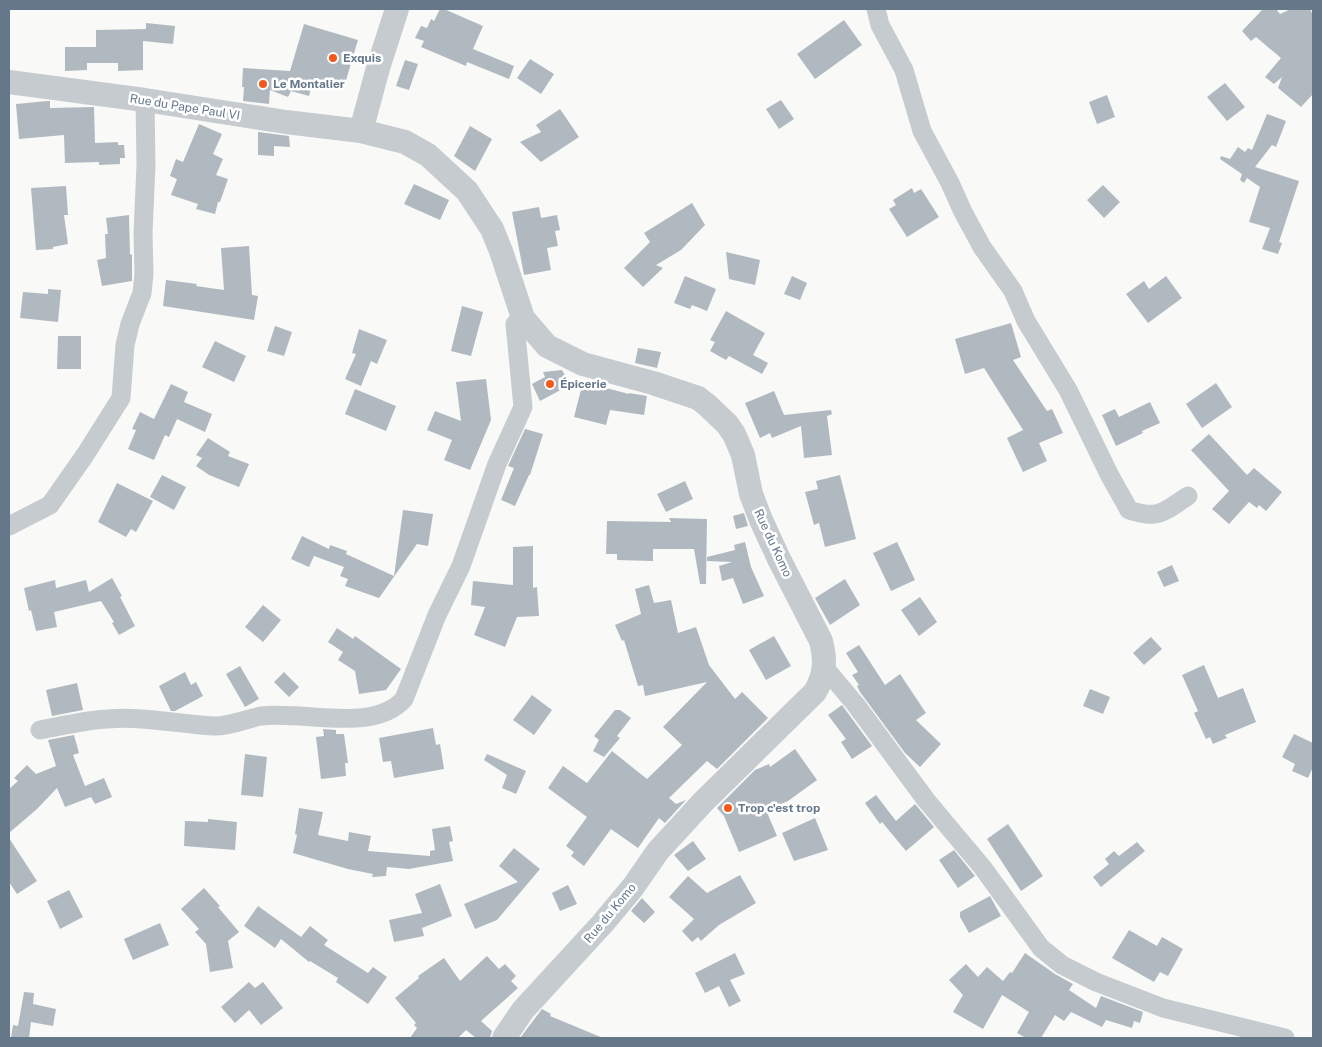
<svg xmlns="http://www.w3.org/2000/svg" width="1322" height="1047" viewBox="0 0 1322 1047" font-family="'Public Sans',sans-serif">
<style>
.building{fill:#b1b9c0}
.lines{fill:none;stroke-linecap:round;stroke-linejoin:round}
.minor{stroke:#c6cbcf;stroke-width:19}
.tertiary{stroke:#c6cbcf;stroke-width:24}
.poi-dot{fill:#f3591d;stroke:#fff;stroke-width:2}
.labels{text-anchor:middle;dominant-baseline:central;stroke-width:5;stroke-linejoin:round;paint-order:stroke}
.poi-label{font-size:12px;font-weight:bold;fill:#65788a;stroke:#fff;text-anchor:start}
.street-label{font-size:12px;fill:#65788a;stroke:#fff}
</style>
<rect width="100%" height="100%" fill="#f9f9f7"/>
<!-- building -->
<path class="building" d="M440,9H444L483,26L473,49L514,66L509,79L467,62L466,66L421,47L424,41L415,38L421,26L427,28L431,19L434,21Z
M1263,9H1276L1280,14L1291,9H1310L1313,15V94L1301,107L1278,88L1282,77L1274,84L1265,77L1281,58L1256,37L1251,41L1242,31Z
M844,20L862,45L815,79L797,54Z
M146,23L175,26L173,44L143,41V70L118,71V63H87V70L65,71V47H96V30L146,29Z
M304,24L358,40L344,87L314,78L309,96L291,91L288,97L270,90L269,104L243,101L244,87H242L243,68L290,71Z
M530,59L554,74L541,94L517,78Z
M405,60L418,64L409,90L396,86Z
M1225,83L1245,107L1227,121L1207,97Z
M1107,95L1115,117L1097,124L1089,102Z
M781,100L794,119L779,129L766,109Z
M47,101H50V108L94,107L95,143L118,142V145H124L125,158H120V164L99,165V162L65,163L64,135L19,139L16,104Z
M560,109L579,137L541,162L520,142L541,132L536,125Z
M1267,114L1286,121L1276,147L1272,145L1255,167L1299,181L1279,242L1282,243L1278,254L1262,249L1270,228L1249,222L1260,187L1247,178L1244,183L1240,180L1242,174L1220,159L1221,156L1230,159L1238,147L1245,152L1248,148L1252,150Z
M199,124L222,134L213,154L223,159L216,175L228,179L220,202H218L215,214L196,209L198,204L171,195L177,179L170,176L176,159L183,162Z
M470,126L492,139L475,171L454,156Z
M258,132L289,136L290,147L274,146V156L258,155Z
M414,184L449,200L440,220L404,204Z
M1103,185L1120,202L1104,218L1087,200Z
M66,186L68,215H64L68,244L53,247V249L36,250L31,188Z
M912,188L914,193L921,189L939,217L907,237L889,209L896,205L893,200Z
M692,203L705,225L681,250L656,265L663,268L643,287L624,268L650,242L644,233Z
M539,207L541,218L557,215L560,230L555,231L558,246L547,248L551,270L524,275L512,212Z
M129,215L130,254L132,255V281L102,286L97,260L106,258L105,234H108L106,218Z
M249,246L252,295L258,296L254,320L163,306L166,280L197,284L196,286L224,290L221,248Z
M726,252L760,260L755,285L729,279Z
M685,276L716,289L707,311L692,305L690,309L674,303Z
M792,276L807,283L800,300L784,294Z
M1166,276L1182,298L1148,323L1126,294L1144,281L1149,289Z
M48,289L61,290L58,322L20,318L23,292L48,294Z
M462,306L483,312L471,356L451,351Z
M726,311L765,333L753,355L768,363L762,374L729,356L726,360L710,351L715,342L710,340Z
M1011,323L1021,357L1013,360L1047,411L1052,409L1063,433L1039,443L1047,461L1023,472L1007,438L1023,430L984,368L965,374L955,339Z
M275,326L292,332L284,356L267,351Z
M359,329L387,340L377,364L371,361L361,386L345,379L356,354L352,353Z
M58,336H81V369H57Z
M215,341L246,356L234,382L202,367Z
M638,348L661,352L657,368L635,363Z
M562,370L570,385L540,401L532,384L545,377L543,372Z
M486,379L491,420L470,470L444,460L452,440L427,430L435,411L461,421L456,382Z
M583,382L629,394V393L647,396L644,415L610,410L606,425L574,417Z
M1216,383L1232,407L1202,428L1186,404Z
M171,384L188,392L184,402L212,414L205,432L177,419L169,437L165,435L154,460L128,449L136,430L132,429L140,412L154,419Z
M355,389L396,406L386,431L345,414Z
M774,391L784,415L831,410L832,414L827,416L832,455L804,458L801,426L772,438L770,433L760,438L745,403Z
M1150,402L1160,423L1142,431L1143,433L1116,446L1102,415L1115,409L1119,417Z
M525,429L543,434L530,475H529L515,506L501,500L514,468L508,466Z
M1209,434L1247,475L1254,468L1282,492L1266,511L1259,505L1257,508L1249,502L1229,524L1212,509L1229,491L1191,450Z
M208,438L230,452L228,456L249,464L239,487L209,475L196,466L202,458L196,455Z
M162,475L186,487L174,510L150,497Z
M840,475L856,539L825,547L819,523L814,525L805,492L818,489L816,481Z
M685,481L693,499L666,512L657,494Z
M117,483L153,501L136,532L131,529L126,537L98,522Z
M403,510L433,514L428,546L417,544L379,598L345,586L348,579L340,576L344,567L314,556L309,567L291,559L302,536L329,549L330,545L347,551L346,554L394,576Z
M744,513L748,526L736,529L733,516Z
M669,518L707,519L706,584H700L694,549H653V561L617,560V554H606L607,521L671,522Z
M745,542L751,567L764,596L743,604L733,578L722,581L719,566L732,562L707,561V557L735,550L734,545Z
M897,542L915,580L891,591L873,553Z
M533,546V588L537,587L539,616L517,617L505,647L474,635L485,607L471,605L473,581L513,585V547Z
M1172,565L1179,581L1164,587L1157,572Z
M112,578L122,596L120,597L135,626L119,635L112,623L114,622L101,601L54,612L57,627L36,631L31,610L29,611L24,588L55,580L56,588L86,580L89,592Z
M845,579L860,605L830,625L815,598Z
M649,585L654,603L671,600L678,633L696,627L709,665L735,699L742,692L768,718L717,769L707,761L669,798L676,804L686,800L665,823L659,818L638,848L611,829L584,866L571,856L574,852L566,846L587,817L548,788L563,766L587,783L612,751L647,779L682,745L663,727L707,682L645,696L643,685L638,686L624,640L622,641L615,625L641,614L635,589Z
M920,597L937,622L919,636L901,610Z
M263,605L281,620L263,642L245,627Z
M337,628L353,639L355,636L401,669L386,690L359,694L355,671L338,660L343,652L328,642Z
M774,636L791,666L766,680L749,650Z
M1151,637L1162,649L1144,665L1133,653Z
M859,645L885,685L900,674L926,713L916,720L941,744L920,767L905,753L860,692L857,686L859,685L852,675L858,672L846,653Z
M1204,665L1218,698L1243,688L1256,722L1225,735L1227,738L1213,744L1210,737L1206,739L1194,713L1198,711L1182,675Z
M240,666L259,699L245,707L226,674Z
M185,672L191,685L196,682L203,696L175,711H171L159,686Z
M284,672L299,687L289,697L274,682Z
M77,683L83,710L52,716L46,690Z
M1090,689L1110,697L1103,714L1083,706Z
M532,695L552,710L534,735L513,720Z
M842,705L872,746L852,759L841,742L846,739L828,715Z
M615,710H620L631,718L617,736L620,738L604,757L593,751L599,740L594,736Z
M433,728L436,745L440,744L444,769L394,778L391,761L383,762L379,738Z
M323,729L336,730V734H344L348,763H345L346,776L321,779L316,737L324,736Z
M1294,734L1313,743V767L1308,778L1292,771L1295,764L1282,757Z
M74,735L79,753L73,755L85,786L104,778L112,797L95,804L91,797L65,807L57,788L37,809L9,833V789L18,781L14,778L27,765L36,774L56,766L48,740Z
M795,749L817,780L788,801L766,810L777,836L739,852L724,816L717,808L755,770L769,764L770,767Z
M245,754L267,757L263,797L241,795Z
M487,754L526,771L516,794L502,788L507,775L484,760Z
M876,795L896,821L915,804L934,827L906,851L882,822L880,824L865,803Z
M299,808L323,812L318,835L348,841L349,832L371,836L368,851L430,856V851L435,850L432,829L450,826L453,841L449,842L453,861L409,869L387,867L386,876L372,877L373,874L348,869L293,853L297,835L295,834Z
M815,818L828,850L794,861L782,833Z
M208,819L237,822L235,850L184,846L185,821L208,822Z
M1008,824L1043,876L1021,891L987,839Z
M9,838L37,881L17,894L9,882Z
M693,841L706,859L688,871L674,855Z
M1137,842L1145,851L1101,887L1093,877L1109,864L1105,859L1114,851L1119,856Z
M514,848L540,869L497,920L475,929L464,904L518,882L499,866Z
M954,850L975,876L958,888L939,860Z
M740,875L756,903L719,925L701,941L698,937L692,942L682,931L694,919L669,897L688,876L707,893Z
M440,884L452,916L422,928L424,936L394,942L389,920L422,913L415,894Z
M568,885L577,904L560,911L552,893Z
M204,888L220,906L218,907L239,932L228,941L233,968L210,972L206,944L195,932L199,929L181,909Z
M69,890L83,917L60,929L47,901Z
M990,896L1001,916L969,933L960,917V912Z
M642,898L655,912L644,923L631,911Z
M258,906L301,937L310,926L328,940L324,945L368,973L373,967L387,977L368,1004L336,982L338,978L310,961L309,962L281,939L275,948L244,926Z
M160,923L169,945L133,960L124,939Z
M1129,930L1157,946L1162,937L1183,949L1168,976L1160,972L1154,982L1112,958Z
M735,953L745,974L730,980L741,1001L729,1007L719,986L705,993L695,973Z
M1025,953L1055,974L1073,984L1069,990L1096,1008L1101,996L1143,1012L1140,1023L1134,1021L1132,1028L1106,1020L1102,1027L1071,1012L1064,1021L1055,1015L1041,1038H1026L1017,1033L1029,1012L1002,995L983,1029L953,1012L963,995L949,980L966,964L978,977L987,967L1003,981L1010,972L1012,973Z
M487,956L499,969L505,964L516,976L511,981L518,988L481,1021L492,1031L490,1038H476L466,1030L458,1038H410L417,1028L414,1025L416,1023L395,998L419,978L418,976L444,958L460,981Z
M249,982L255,988L263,982L283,1008L261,1025L249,1010L235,1023L221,1007Z
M24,992L34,993L33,1004L56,1009L53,1026L31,1022L29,1038H11L13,1025L18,1026Z
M542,1009L551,1014L550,1016L603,1038H520Z"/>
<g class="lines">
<!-- minor -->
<path class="minor" d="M876,9L880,25L904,70L922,131L950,183L963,212L982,247L1013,291L1026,321L1068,390L1110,476L1129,510C1159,520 1163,512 1188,496
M9,526L50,505L85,455L121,398L125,345L130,324L142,293L144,274L143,233L146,165L145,100
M825,668L856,705L926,800L983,868L1041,948L1062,965L1096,982L1163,1008L1285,1038
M40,730C62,726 85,720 108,719C143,716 178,724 213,726C229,727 246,719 261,716C303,710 373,734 404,699L437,615L461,566L497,464L523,407L515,324L523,318"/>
<!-- tertiary -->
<path class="tertiary" d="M9,82L145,100L286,122L361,131L405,142L428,155L467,191L492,229L501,251L523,318L547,346L583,364L653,383L698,398L707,405L727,424L734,434L743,455L751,494L761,520L779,559L821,641C826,660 825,675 815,692L703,802L658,851L633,887L603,923L523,1010L504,1038
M361,131L378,68L397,9"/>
</g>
<!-- markers -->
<g class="poi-dot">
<circle cx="333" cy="58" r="5"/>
<circle cx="263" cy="84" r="5"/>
<circle cx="550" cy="384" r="5"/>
<circle cx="728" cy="808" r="5"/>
</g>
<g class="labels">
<!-- poi labels -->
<g class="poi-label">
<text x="343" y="58">Exquis</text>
<text x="273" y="84">Le Montalier</text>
<text x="560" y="384">Épicerie</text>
<text x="738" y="808">Trop c'est trop</text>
</g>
<!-- street labels -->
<g class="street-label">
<text transform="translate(185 107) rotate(9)">Rue du Pape Paul VI</text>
<text transform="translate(773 543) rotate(65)">Rue du Komo</text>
<text transform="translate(610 913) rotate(-50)">Rue du Komo</text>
</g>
</g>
<!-- border -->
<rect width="1322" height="1047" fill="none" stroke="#65788a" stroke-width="20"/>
</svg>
